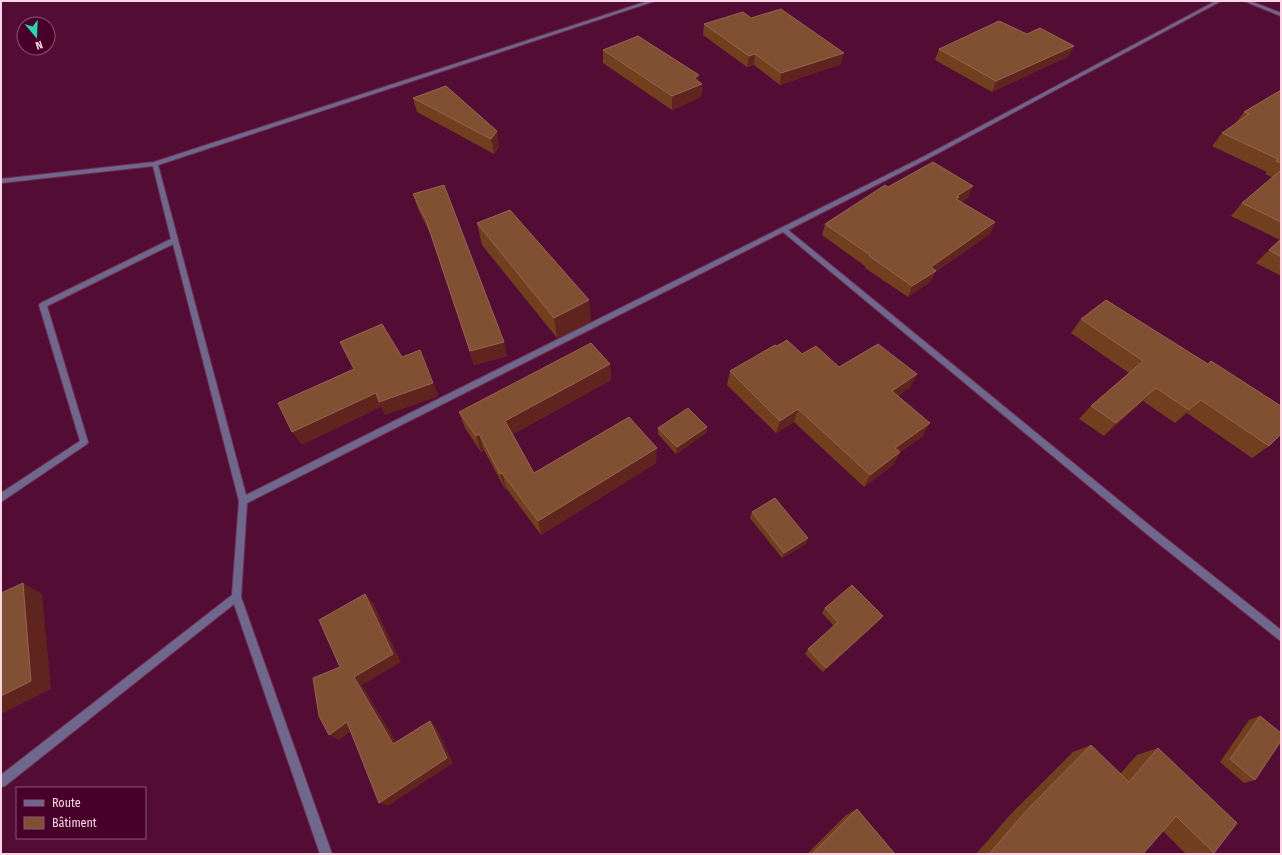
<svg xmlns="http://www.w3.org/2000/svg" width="1282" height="855" viewBox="0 0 1282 855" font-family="'Fira Sans Condensed',sans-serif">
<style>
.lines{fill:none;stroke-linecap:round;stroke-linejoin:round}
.minor-casing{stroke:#713154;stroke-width:2}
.tertiary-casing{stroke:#713154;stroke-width:2}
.minor{fill:#6e688d;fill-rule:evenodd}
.tertiary{fill:#6e688d;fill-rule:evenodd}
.wall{fill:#723f1e}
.shaded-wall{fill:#60241e}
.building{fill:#815033;stroke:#94654f}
</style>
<rect width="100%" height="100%" fill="#530c34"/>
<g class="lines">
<!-- minor casing -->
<g class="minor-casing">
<path id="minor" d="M648,1H655L158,165L246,495L925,156L1216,1H1221L929,158L788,230L1154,529L1281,630V641L1278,639L1148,535L783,232L247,503L241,597L332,854H320L234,604L5,786L1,787V775L232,595L239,501L173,244L47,306L88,442L87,444L1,502V493L80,441L39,305L41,303L171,239L153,166L1,183V179L154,162Z"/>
</g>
<!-- tertiary casing -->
<g class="tertiary-casing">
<path id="tertiary" d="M1244,1H1250L1281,13V16Z"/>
</g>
<!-- minor -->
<use href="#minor" class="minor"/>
<!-- tertiary -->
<use href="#tertiary" class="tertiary"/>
</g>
<!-- wall -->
<path class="wall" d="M751,18L841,64L780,85L754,65L747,67L703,35L704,24Z
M939,49L1069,56L992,92L935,60Z
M603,50L698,81L702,84L701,97L672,110L603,63Z
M446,86L499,146L494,154L417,112L413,98Z
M1281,90V276L1256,263L1269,250L1280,240L1231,216L1242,203L1272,177L1265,174L1267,172L1212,146L1222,133L1235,124L1244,112Z
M413,194L507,356L474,365L431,235L418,209Z
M968,198L961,202L995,222L990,234L935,272L930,282L908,297L865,268V266L822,235L825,224Z
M477,223L591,321L557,338L482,245Z
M1106,300L1269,446L1252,458L1187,413L1175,423L1143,401L1104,436L1079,419L1091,406L1129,373L1071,333L1081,319Z
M777,346L802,354L839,367L917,374L910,387L898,396L923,436L900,452L893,465L864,487L794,422L776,433L727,385L730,371Z
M610,364L611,380L513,434L534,473L656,463L541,535L506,488L505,489L484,450L481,452L465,428L459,412Z
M707,427L706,433L676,454L658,434V428Z
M752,512L806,544L782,558L750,518Z
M825,608L879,621L823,672L805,654L808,649L834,626L822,613Z
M1260,716L1255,780L1244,783L1220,762L1249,720Z
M1091,745L1120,774L1137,755L1158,748L1214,853L1209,854H1186L1163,831L1143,854H976L1010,815L1073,752Z
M857,809L895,854H807L846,815Z"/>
<!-- shaded-wall -->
<path class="shaded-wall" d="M1074,46L1069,56L992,92L996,81Z
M844,53L841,64L780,85L781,73Z
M755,54L754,65L747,67L749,56Z
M699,75L698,85L702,84L701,97L672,110V96L694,78Z
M497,131L499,146L494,154L491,139Z
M973,186L968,198L956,205L957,196Z
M995,222L990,234L935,272L930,282L908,297L912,286L931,267Z
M589,300L591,321L557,338L554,318Z
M504,342L507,356L474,365L470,351Z
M610,364L611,380L509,436L505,421Z
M917,374L910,387L886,404L892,391Z
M433,383L439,396L385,415L381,407L302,445L292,432L376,393Z
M1156,388L1143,401L1104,436L1116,423Z
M1201,400L1187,413L1175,423L1189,410Z
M798,409L794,422L776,433L780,421Z
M930,423L923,436L888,460L895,448Z
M707,427L706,433L676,454L677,447Z
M479,434L484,450L481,452L476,436Z
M657,448L656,463L541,535L538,521Z
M900,452L893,465L864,487L870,475Z
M502,473L506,488L505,489L500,474Z
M808,538L806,544L782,558L784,553Z
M23,583L42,594L51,689L1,714V696Z
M365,594L373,603L401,662L362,685L401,750L393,744L354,677Z
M883,616L879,621L823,672L826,668Z
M430,721L436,727L453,763L388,806L379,803Z
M347,722L356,728L339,740L329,735Z"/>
<!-- building -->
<path class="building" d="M781,9L844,53L781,73L755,54L749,56L704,24L743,12L751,18Z
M999,21L1027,34L1040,28L1074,46L996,81L939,49Z
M638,36L699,75L694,78L702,84L672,96L603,50Z
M446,86L497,131L491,139L413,98Z
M1281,90V163L1276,161L1278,159L1222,133L1249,114L1244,112Z
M933,162L973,186L957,196L959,197L956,199L995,222L931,267L936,271L912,286L869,256L870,255L825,224L885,185L888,187Z
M1281,170V222L1242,203Z
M444,185L504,342L470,351L426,220L413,194Z
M510,210L589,300L554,318L477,223Z
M1281,239V257L1269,250Z
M1106,300L1208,364L1211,361L1281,406V434L1269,446L1201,400L1189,410L1156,388L1116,423L1091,406L1143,361L1081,319Z
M382,324L402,357L420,350L433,383L379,402L376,393L292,432L278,403L354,369L340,342Z
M787,340L802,354L816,346L839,367L878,344L917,374L892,391L930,423L895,448L900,452L870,475L798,409L780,421L730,371L775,345L777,346Z
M591,343L610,364L505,421L534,473L629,417L657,448L538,521L502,473L500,474L479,434L476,436L459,412Z
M688,408L707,427L677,447L658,428Z
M775,498L808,538L784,553L752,512Z
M23,583L31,681L1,696V593Z
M852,585L883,616L826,668L808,649L838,622L825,608Z
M365,594L393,654L354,677L393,744L430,721L447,758L379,803L347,722L329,735L319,716L313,678L340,667L319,620Z
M1260,716L1281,733V741L1255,780L1230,759Z
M1091,745L1129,782L1158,748L1237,823L1214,853L1176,816L1143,854H989L1027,810Z
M857,809L895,854H812Z"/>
<!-- border -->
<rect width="1282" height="855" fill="none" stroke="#fbd7e5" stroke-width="4"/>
<!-- legend -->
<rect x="16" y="787" width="130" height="52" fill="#47002a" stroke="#8f5675"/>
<rect x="24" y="800" width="20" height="6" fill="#6e688d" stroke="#8f5675"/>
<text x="52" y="807" font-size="12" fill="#fbd7e5">Route</text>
<rect x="24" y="817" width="20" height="12" fill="#815033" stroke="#8f5675"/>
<text x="52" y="827" font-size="12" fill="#fbd7e5">Bâtiment</text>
<!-- north arrow -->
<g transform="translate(36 36) rotate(161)"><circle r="19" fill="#47002a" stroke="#8f5675"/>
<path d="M0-3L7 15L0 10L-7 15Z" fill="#28d5ad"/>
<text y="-6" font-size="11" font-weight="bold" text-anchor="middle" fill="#fbd7e5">N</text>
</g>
</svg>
